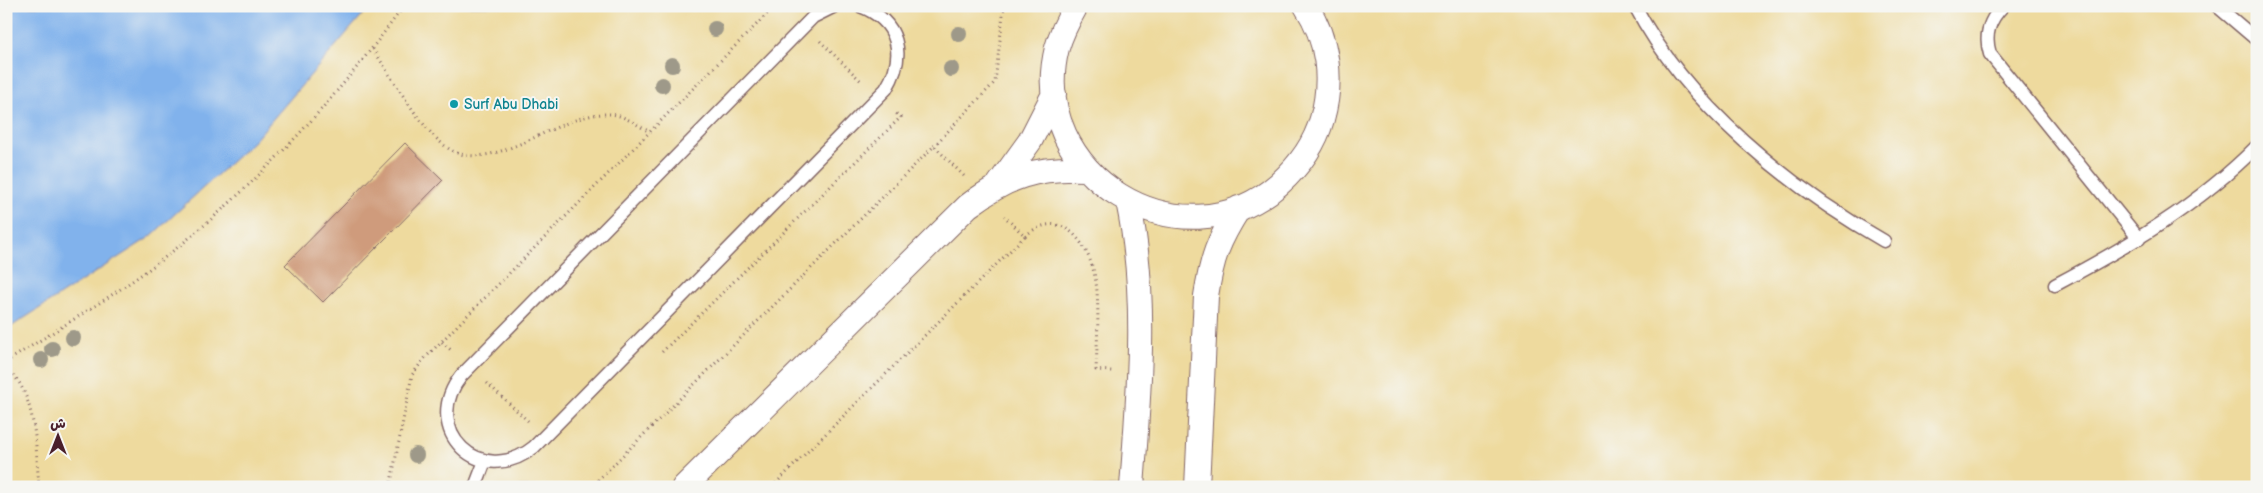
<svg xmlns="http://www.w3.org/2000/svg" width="2263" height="493" viewBox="0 0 2263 493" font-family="'Balsamiq Sans','Playpen Sans Arabic',sans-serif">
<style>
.sand{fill:#eeda9e;stroke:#9c7c64}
.water{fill:#81b2ec;stroke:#66688c}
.building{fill:#cf9b7b}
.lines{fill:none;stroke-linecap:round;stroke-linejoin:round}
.service-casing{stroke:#836666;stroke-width:15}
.minor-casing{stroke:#836666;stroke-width:26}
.path{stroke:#836666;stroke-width:3;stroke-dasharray:1 4;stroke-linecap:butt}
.service{stroke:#fff;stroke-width:12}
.minor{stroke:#fff;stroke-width:24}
.tree{fill:#9e9989}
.culture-dot{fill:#0f9aa8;stroke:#f6f6f2;stroke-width:2}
.labels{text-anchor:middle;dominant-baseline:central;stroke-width:4;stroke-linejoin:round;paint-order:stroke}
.culture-label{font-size:14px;fill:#0d838f;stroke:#f6f6f2;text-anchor:start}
</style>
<rect width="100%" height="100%" fill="#f6f6f2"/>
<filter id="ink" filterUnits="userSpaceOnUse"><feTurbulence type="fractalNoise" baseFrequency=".02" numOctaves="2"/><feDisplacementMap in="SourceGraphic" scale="10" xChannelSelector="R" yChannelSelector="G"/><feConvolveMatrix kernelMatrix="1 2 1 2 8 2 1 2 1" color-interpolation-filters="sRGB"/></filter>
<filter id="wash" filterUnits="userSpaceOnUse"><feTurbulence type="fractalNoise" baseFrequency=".0096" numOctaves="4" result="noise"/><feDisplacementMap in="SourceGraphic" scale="20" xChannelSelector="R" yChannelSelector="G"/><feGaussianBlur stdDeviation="1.12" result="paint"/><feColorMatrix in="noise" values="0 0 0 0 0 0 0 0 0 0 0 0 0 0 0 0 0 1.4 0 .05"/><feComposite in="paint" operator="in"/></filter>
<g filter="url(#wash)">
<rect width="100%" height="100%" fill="#eee9d3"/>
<!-- sand -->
<path class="sand" d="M6,6H2257V487H6Z"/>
<!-- water -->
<path class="water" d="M6,6H370L254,141L150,237L6,330Z"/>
<g id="blocks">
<!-- building -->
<path class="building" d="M405,143L443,180L323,302L285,265Z"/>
</g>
</g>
<g filter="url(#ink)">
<use href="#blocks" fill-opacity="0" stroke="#836666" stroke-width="1"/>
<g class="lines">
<!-- service casing -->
<g class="service-casing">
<path id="service" d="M835,6L813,17L461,376C419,430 481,490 534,447L886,89C907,55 899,21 860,6
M1635,6C1687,105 1789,187 1884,241
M2003,6C1989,20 1984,35 1990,54L2139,239
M2217,6L2257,40
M2055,285C2127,247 2199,205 2257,146
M475,487L485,461"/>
</g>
<!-- minor casing -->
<g class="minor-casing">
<path id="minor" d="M1076,6C1068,20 1061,33 1057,48C1025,174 1182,270 1279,184C1299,166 1315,144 1322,119C1333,80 1328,40 1306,6
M999,184L1030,141L1054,94
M1128,201C1148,295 1139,391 1132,487
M684,487L968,206C1008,176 1036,167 1086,169
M1197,487L1206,296C1212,257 1218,241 1239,208"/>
</g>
<!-- path -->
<path class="path" d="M779,6L787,12
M820,41L862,82
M373,49C391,76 419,126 445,146C489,181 558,111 609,114C623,114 638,126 650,132
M934,146L995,82L1004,6
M1025,236C1067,201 1095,254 1097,292C1099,318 1097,344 1096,370L1112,371
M442,342L453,352
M662,352L901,117L894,112
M6,362C59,328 114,296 164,258C256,187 335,100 404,6
M6,368C11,373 18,379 21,386C37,415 36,455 39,487
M487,383L528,421
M390,487L412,375L423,360L775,6
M591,487L934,146L964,176
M772,487L1025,236L1004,216"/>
<!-- service -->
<use href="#service" class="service"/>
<!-- minor -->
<use href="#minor" class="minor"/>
</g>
<!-- trees -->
<g class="tree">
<circle cx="715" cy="29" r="8"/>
<circle cx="959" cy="34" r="8"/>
<circle cx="672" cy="65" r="8"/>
<circle cx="951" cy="69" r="8"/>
<circle cx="662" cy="85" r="8"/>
<circle cx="73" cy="338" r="8"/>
<circle cx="52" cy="349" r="8"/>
<circle cx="41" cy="360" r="8"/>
<circle cx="416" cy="455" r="8"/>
</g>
</g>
<!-- markers -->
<circle class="culture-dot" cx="454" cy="104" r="5"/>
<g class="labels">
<!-- culture labels -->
<g class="culture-label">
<text x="464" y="104">Surf Abu Dhabi</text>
</g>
</g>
<!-- margin -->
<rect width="2263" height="493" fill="none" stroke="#f6f6f2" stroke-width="25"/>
<!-- north arrow -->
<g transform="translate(58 436)" stroke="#f6f6f2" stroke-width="4" paint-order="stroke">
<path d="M0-4L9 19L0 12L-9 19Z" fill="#4a1f2b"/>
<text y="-8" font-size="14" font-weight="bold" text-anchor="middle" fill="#4a1f2b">ش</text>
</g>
</svg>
